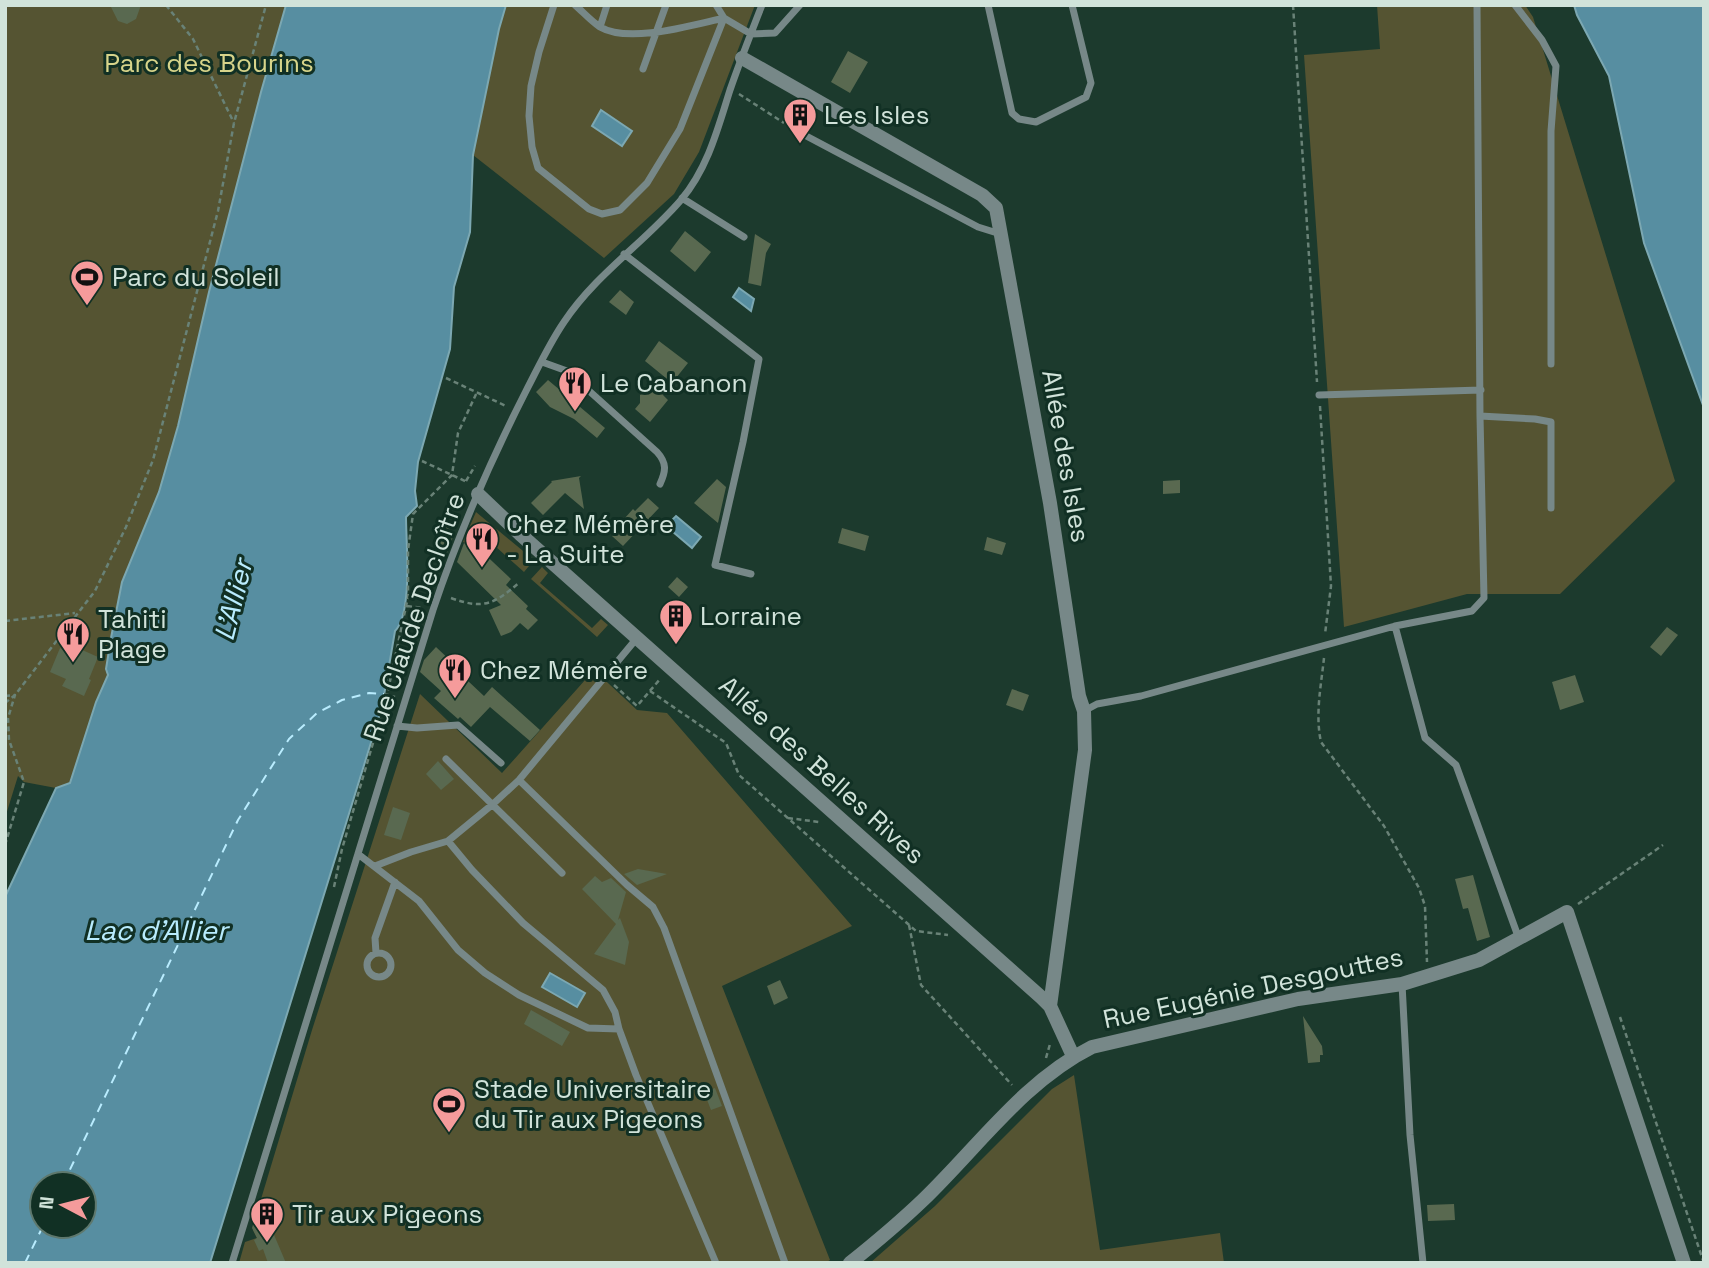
<svg xmlns="http://www.w3.org/2000/svg" width="1709" height="1268" viewBox="0 0 1709 1268" font-family="'Space Grotesk',sans-serif">
<style>
.green{fill:#555432}
.water{fill:#578ea1;stroke:#7ca8b2;stroke-width:2;fill-rule:evenodd}
.lines{fill:none;stroke-linecap:round;stroke-linejoin:round}
.ferry{stroke:#b9ecfe;stroke-width:2;stroke-dasharray:9 7;stroke-linecap:butt}
.building{fill:#596950}
.path{stroke:#698277;stroke-width:2.5;stroke-dasharray:5 3.5;stroke-linecap:butt}
.service{stroke:#788;stroke-width:7}
.minor{stroke:#788;stroke-width:14}
.labels{text-anchor:middle;dominant-baseline:central;stroke-width:6;stroke-linejoin:round;paint-order:stroke}
.park-label{font-size:26px;fill:#d7d48a;stroke:#113024}
.poi-label{font-size:26px;fill:#d1e3da;stroke:#113024;text-anchor:start}
.street-label{font-size:26px;fill:#d1e3da;stroke:#113024}
.water-label{font-size:28px;font-style:italic;fill:#b9ecfe;stroke:#113024}
</style>
<rect width="100%" height="100%" fill="#1c3a2d"/>
<!-- green -->
<path class="green" d="M5,5H286L261,92L209,292L178,426L159,492L122,582L106,669L108,675L96,702L70,784L56,788L24,782L18,776L5,818Z
M506,5H755L699,152L674,194L604,258L473,155L499,29Z
M1377,5H1525L1533,17L1675,481L1560,594H1467L1344,627L1304,55L1380,49Z
M476,512L534,560L524,572L485,537L471,550L465,546L466,543L463,542Z
M542,567L548,573L540,583L592,628L601,619L608,625L597,637L531,579Z
M594,670L637,710L667,713L852,926L722,986L830,1260L825,1263H239L245,1242L257,1238L253,1230L255,1219L312,1030L420,694L502,773Z
M1074,1075L1100,1250L1220,1233L1224,1263H870L935,1206L1052,1089Z"/>
<!-- water -->
<path class="water" d="M286,5H506L499,29L473,155L470,232L454,287L450,349L418,462L415,491L417,506L406,517C406,543 413,613 395,631L382,707L210,1263H5V897L56,788L70,783L96,702L108,675L106,669L111,638L122,582L159,492L178,426L209,292L261,92ZM84,1184V1226H42V1184Z
M1574,5H1704V408L1644,243L1609,76L1577,15Z
M601,110L632,131L622,146L592,126Z
M739,288L754,299L751,311L733,297Z
M676,516L701,537L692,548L666,526Z
M550,973L585,993L577,1007L542,987Z"/>
<g class="lines">
<!-- ferry -->
<path class="ferry" d="M63,1184L238,820L289,739L317,713L342,700L369,693L384,694
M25,1263L43,1226"/>
</g>
<!-- building -->
<path class="building" d="M110,5H141L136,19L127,24L118,21Z
M848,51L868,62L850,93L831,82Z
M685,231L711,252L695,272L670,251Z
M755,234L771,244L766,253L761,286L748,283Z
M620,290L634,302L626,315L609,302Z
M659,341L688,363L672,383L645,361Z
M548,380L605,428L597,438L574,419L550,407L536,392Z
M647,389L667,390L663,395L668,400L650,422L635,409L640,403V395Z
M581,476L579,478L584,509L565,493L543,515L531,503L552,482L551,481Z
M717,479L726,487L718,523L694,503Z
M1180,480V493L1163,494V481Z
M648,498L659,508L623,546L612,536L626,521L624,519L633,509L635,511Z
M445,525L454,534L447,553L438,544Z
M842,528L869,536L865,551L838,543Z
M987,537L1006,543L1002,555L984,550Z
M464,543L471,550L476,546L511,579L506,585L528,606L526,609L538,620L528,630L520,623L511,632L501,636L489,610L501,605L457,562Z
M677,577L688,587L679,597L668,587Z
M1667,627L1678,635L1661,656L1650,647Z
M436,647L453,663L451,665L484,696L492,687L540,730L530,741L490,707L471,727L460,717L458,719L434,698L441,691L420,672L424,660Z
M60,648L77,656L80,649L98,657L89,679L91,680L84,696L62,686L66,679L50,672Z
M1575,675L1584,702L1560,710L1552,682Z
M1012,689L1029,695L1023,711L1006,705Z
M438,761L454,779L441,790L426,774Z
M393,807L410,813L401,840L384,835Z
M638,869L667,874L637,885L624,874Z
M1473,875L1490,937L1477,941L1468,908L1463,909L1455,879Z
M595,876L602,882L611,878L626,892L618,920L620,918L629,942L625,965L594,954L616,924L582,889Z
M780,980L788,998L774,1005L767,986Z
M531,1010L570,1032L562,1046L524,1024Z
M1303,1016L1322,1046L1323,1055H1320V1062L1308,1063Z
M715,1088L722,1106L711,1110L704,1092Z
M260,1202L286,1263H268L263,1249L259,1251L254,1240L257,1238L252,1228Z
M1454,1204L1455,1220L1428,1221L1427,1205Z"/>
<g class="lines">
<!-- path -->
<path class="path" d="M166,5L193,39L234,123
M1293,5L1317,382
M739,94L784,123
M446,378L506,406
M1320,406L1331,586L1325,634
M422,461L467,482
M466,481L475,466
M451,598C484,610 494,604 520,582
M407,606L423,608
M5,621L75,613
M1324,658C1321,686 1315,715 1321,742L1384,826L1419,888L1425,906L1427,962
M614,685L637,706L661,678
M650,691L726,743L739,775L916,931L948,935
M384,694L395,697
M5,696L15,695L8,718L9,740L24,782L5,845
M5,703L15,695L95,591L126,527L153,460L218,211L234,123L266,5
M788,818L819,822
M334,887L342,849L387,695L408,597V550L413,514L452,475L458,433L477,392
M1578,904L1663,845
M909,925L921,985L1012,1085
M1620,1017L1704,1263
M1046,1058L1050,1044"/>
<!-- service -->
<path class="service" d="M554,5L539,52L531,86L529,116L532,147L538,168L589,209L602,214L620,210L647,183L680,129L724,18
M575,5C583,12 591,21 600,27C629,44 692,25 724,18
M716,5L724,18L751,34L775,33L800,5
M988,5L1012,113L1019,119L1036,122L1086,97L1091,83L1072,5
M1515,5L1542,40L1556,66L1551,131V364
M600,27L607,5
M643,69L666,5
M813,98L795,130L978,227L994,232L1000,231
M682,198L744,237
M624,254L759,359L743,442L715,565L751,574
M542,362L567,371L657,452C667,463 666,471 660,484
M1319,395L1481,390
M1480,416L1535,419L1551,422V508
M1395,626L1425,738L1456,765L1519,939
M1084,711L1097,704L1141,696L1395,626L1472,611L1484,598L1480,416L1477,5
M397,726L417,728L458,725L501,763
M446,759L562,873
M519,780L627,885L653,907L664,928L785,1263
M448,841L472,870L523,923L603,990L615,1012L619,1029
M358,854L419,901L458,950L485,973L519,995L588,1028L619,1029L636,1075L716,1263
M375,866L411,852L448,841L493,804L519,780L637,638
M376,953L375,938L395,882
M367 965a12 12 0 1 1 24 0a12 12 0 1 1-24 0Z
M1402,984L1410,1135L1423,1263
M232,1263L433,610C458,535 490,462 526,391C538,368 549,344 564,322C596,274 644,243 681,200C708,168 718,128 730,90C740,61 751,33 762,5"/>
<!-- minor -->
<path class="minor" d="M742,58L982,195L996,208L1050,503L1079,696L1084,711L1085,750L1050,1006
M478,494L520,534L1042,998L1050,1006L1073,1056
M850,1263C875,1243 900,1222 923,1200C977,1148 1024,1081 1092,1047L1298,999L1402,984L1479,960L1567,912L1684,1263"/>
</g>
<!-- icons -->
<defs>
<g id="building-pin" transform="scale(1.75)"><path d="M0 17L-7.5 6A9.5 9.5 0 1 1 7.5 6Z" fill="#f59b9b" stroke="#113024"/><path d="M-4-6H4V6H1V3H-1V6H-4ZM-2.5-4.3h1.7v1.8h-1.7ZM.8-4.3h1.7v1.8H.8ZM-2.5-1h1.7V.8h-1.7ZM.8-1h1.7V.8H.8Z" fill="#111"/></g>
<g id="stadium-pin" transform="scale(1.75)"><path d="M0 17L-7.5 6A9.5 9.5 0 1 1 7.5 6Z" fill="#f59b9b" stroke="#113024"/><path d="M0-5a6.5 5 0 1 0 0 10a6.5 5 0 1 0 0-10ZM-3.5-1.8h7v3.6h-7Z" fill="#111"/></g>
<g id="restaurant-pin" transform="scale(1.75)"><path d="M0 17L-7.5 6A9.5 9.5 0 1 1 7.5 6Z" fill="#f59b9b" stroke="#113024"/><path d="M-5-6h1v4h1v-4h1v4h1v-4h1v5L-1.5 .5V6h-2V.5L-5-1ZM5-6V6H3V1.5H1.5Q1.5-4 5-6Z" fill="#111"/></g>
</defs>
<g fill-rule="evenodd">
<use href="#building-pin" x="800" y="115"/>
<use href="#stadium-pin" x="87" y="277"/>
<use href="#restaurant-pin" x="575" y="383"/>
<use href="#restaurant-pin" x="482" y="539"/>
<use href="#building-pin" x="676" y="616"/>
<use href="#restaurant-pin" x="73" y="634"/>
<use href="#restaurant-pin" x="455" y="670"/>
<use href="#stadium-pin" x="449" y="1104"/>
<use href="#building-pin" x="267" y="1214"/>
</g>
<g class="labels">
<!-- park labels -->
<g class="park-label">
<text x="209" y="63">Parc des Bourins</text>
</g>
<!-- poi labels -->
<g class="poi-label">
<text x="824" y="115">Les Isles</text>
<text x="112" y="277">Parc du Soleil</text>
<text x="600" y="383">Le Cabanon</text>
<text x="506" y="524">Chez Mémère<tspan x="506" dy="30">- La Suite</tspan></text>
<text x="700" y="616">Lorraine</text>
<text x="98" y="619">Tahiti<tspan x="98" dy="30">Plage</tspan></text>
<text x="480" y="670">Chez Mémère</text>
<text x="474" y="1089">Stade Universitaire<tspan x="474" dy="30">du Tir aux Pigeons</tspan></text>
<text x="292" y="1214">Tir aux Pigeons</text>
</g>
<!-- street labels -->
<g class="street-label">
<text transform="translate(1066 456) rotate(80)">Allée des Isles</text>
<text transform="translate(414 617) rotate(-71)">Rue Claude Decloître</text>
<text transform="translate(822 770) rotate(42)">Allée des Belles Rives</text>
<text transform="translate(1253 988) rotate(-12)">Rue Eugénie Desgouttes</text>
</g>
<!-- water labels -->
<g class="water-label">
<text transform="translate(233 600) rotate(-76)">L'Allier</text>
<text x="156" y="930">Lac d'Allier</text>
</g>
</g>
<!-- border -->
<rect width="1709" height="1268" fill="none" stroke="#d1e3da" stroke-width="14"/>
<!-- north arrow -->
<g transform="translate(63 1205) rotate(277)"><circle r="33" fill="#113024" stroke="#5e786d" stroke-width="2"/>
<path d="M0-5L12 26L0 18L-12 26Z" fill="#f59b9b"/>
<text y="-10" font-size="19" font-weight="bold" text-anchor="middle" fill="#d1e3da">N</text>
</g>
</svg>
